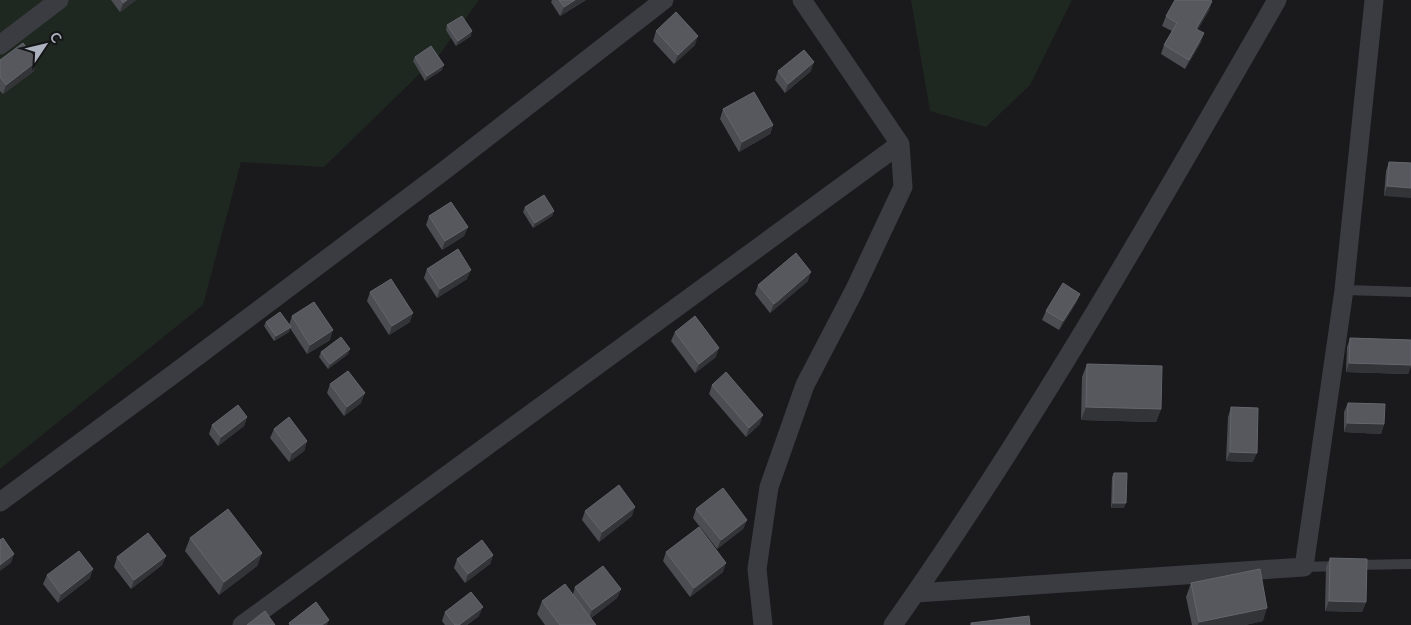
<svg xmlns="http://www.w3.org/2000/svg" width="1411" height="625" viewBox="0 0 1411 625" font-family="Lato,sans-serif">
<style>
.green{fill:#1f2820}
.lines{fill:none;stroke-linecap:round;stroke-linejoin:round}
.lane{stroke:#3a3c42;stroke-width:10}
.street{stroke:#3a3c42;stroke-width:19}
.wall{fill:#4b4d52}
.shaded-wall{fill:#333438}
.building{fill:#56585e;stroke:#63666c}
</style>
<rect width="100%" height="100%" fill="#1a1a1c"/>
<!-- green -->
<path class="green" d="M0,0H479L440,54L324,167L241,162L203,305L0,469Z
M911,0H1072L1030,85L986,127L930,111Z"/>
<g class="lines">
<!-- lane -->
<path class="lane" d="M1344,290L1411,292
M1355,565L1411,564
M1304,567L1340,566"/>
<!-- street -->
<path class="street" d="M0,45L59,0
M0,502L175,373L445,170L664,0
M916,593L1304,567L1344,290L1374,0
M242,625L900,144
M763,625L757,569L769,487L805,385L854,291L903,187L900,144L802,0
M893,625C1034,425 1155,212 1277,0"/>
</g>
<!-- wall -->
<path class="wall" d="M111,0H136L120,12Z
M552,0H586L560,16L551,2Z
M1212,1L1209,10L1198,29L1201,42L1185,69L1161,54L1164,45L1172,31L1162,26L1166,16Z
M447,25L471,36L456,46L446,30Z
M656,31L695,45L674,64L653,41Z
M415,57L442,70L425,81L413,61Z
M0,60L34,71L3,94L0,91Z
M778,71H811L785,93L775,80Z
M723,109L773,125L770,134L739,152L720,119Z
M1389,162L1411,163L1384,196L1386,171Z
M525,207L554,211L552,216L533,228L523,212Z
M429,216L468,227L464,236L442,250L426,225Z
M427,269L467,279L437,298L424,278Z
M808,281L770,313L755,294L758,285Z
M370,292L410,322L389,335L367,301Z
M1080,294L1076,303L1059,330L1042,320L1046,311Z
M292,316L330,340L307,354L290,328L289,332L274,341L264,326L266,322L289,325Z
M675,332L716,357L695,373L671,341Z
M1350,338L1411,340V366L1408,374L1346,372L1347,347Z
M321,352L348,354L328,369L319,357Z
M1087,364L1161,409L1156,422L1081,420L1082,377Z
M330,384L361,403L344,416L327,393Z
M712,385L760,424L746,437L709,394Z
M1348,403L1384,424L1381,434L1344,432V412Z
M1231,407L1253,462L1226,461L1228,417Z
M247,417L244,426L218,446L209,434L212,425Z
M274,429L307,441L304,451L289,462L270,438Z
M1114,473L1124,508H1111L1112,477Z
M696,509L747,520L743,529L717,549L693,518Z
M585,511L632,516L599,542L582,520Z
M190,538L262,553L257,566L219,595L185,551Z
M666,552L723,572L690,597L663,561Z
M493,555L490,564L465,583L454,568L457,559Z
M166,556L162,565L131,589L114,567L117,557Z
M1330,558L1366,602L1362,612L1325,611L1326,567Z
M47,575L90,578L58,603L43,584Z
M1191,583L1263,621L1245,625H1192L1186,597Z
M575,587L621,589L617,598L591,618L596,625H545L537,614L542,601L573,594Z
M445,612L479,616L467,625H445L442,621Z"/>
<!-- shaded-wall -->
<path class="shaded-wall" d="M127,0H136L120,12L123,3Z
M575,0H586L560,16L564,7Z
M1212,1L1209,10L1193,38L1196,29Z
M472,31L471,36L456,46L458,41Z
M1204,33L1201,42L1185,69L1189,60Z
M698,36L695,45L674,64L678,55Z
M37,61L34,71L3,94L6,85Z
M814,62L811,71L785,93L788,84Z
M444,65L442,70L425,81L427,76Z
M773,125L770,134L739,152L742,142Z
M1387,186L1411,188V198L1384,196Z
M554,211L552,216L533,228L535,223Z
M468,227L464,236L442,250L445,241Z
M471,270L467,279L437,298L440,289Z
M811,272L808,281L770,313L774,304Z
M1080,294L1076,303L1059,330L1063,321Z
M413,313L410,322L389,335L392,326Z
M291,327L289,332L274,341L276,336Z
M333,330L330,340L307,354L310,345Z
M719,348L716,357L695,373L699,364Z
M350,349L348,354L328,369L330,364Z
M1349,363L1411,365V366L1408,374L1346,372Z
M365,393L361,403L344,416L347,407Z
M1086,407L1161,409L1156,422L1081,420Z
M763,415L760,424L746,437L749,428Z
M247,417L244,426L218,446L221,437Z
M1347,423L1384,424L1381,434L1344,432Z
M307,441L304,451L289,462L292,453Z
M1230,452L1257,453L1253,462L1226,461Z
M1113,503H1126L1124,508H1111Z
M635,507L632,516L599,542L602,532Z
M747,520L743,529L717,549L721,540Z
M262,553L257,566L219,595L224,582Z
M14,554L11,563L0,571V565Z
M493,555L490,564L465,583L468,574Z
M166,556L162,565L131,589L134,580Z
M726,563L723,572L690,597L694,588Z
M93,569L90,578L58,603L61,594Z
M621,589L617,598L589,619L592,610Z
M1329,601L1366,602L1362,612L1325,611Z
M483,607L479,616L467,625H459Z
M1267,608L1263,621L1245,625H1198L1199,622Z
M329,620L327,625H322Z"/>
<!-- building -->
<path class="building" d="M121,0H127L123,3Z
M559,0H575L564,7Z
M1175,0H1210L1212,1L1196,29L1204,33L1189,60L1164,45L1177,23L1166,16Z
M676,12L698,36L678,55L656,31Z
M462,16L472,31L458,41L447,25Z
M23,43L37,61L6,85L0,77V60Z
M431,46L444,65L427,76L415,57Z
M804,50L814,62L788,84L778,71Z
M754,92L773,125L742,142L723,109Z
M1389,162L1411,163V188L1387,186Z
M544,195L554,211L535,223L525,207Z
M451,202L468,227L445,241L429,216Z
M458,249L471,270L440,289L427,269Z
M796,253L811,272L774,304L758,285Z
M391,279L413,313L392,326L370,292Z
M1063,283L1080,294L1063,321L1046,311Z
M314,302L333,330L310,345L292,316Z
M280,312L291,327L276,336L266,322Z
M695,316L719,348L699,364L675,332Z
M341,337L350,349L330,364L321,352Z
M1350,338L1411,340V365L1349,363Z
M1087,364L1162,366L1161,409L1086,407Z
M348,371L365,393L347,407L330,384Z
M726,372L763,415L749,428L712,385Z
M1348,403L1385,404L1384,424L1347,423Z
M238,405L247,417L221,437L212,425Z
M1231,407L1258,408L1257,453L1230,452Z
M289,417L307,441L292,453L274,429Z
M1114,473H1127L1126,503H1113Z
M619,485L635,507L602,532L585,511Z
M723,488L747,520L721,540L696,509Z
M228,509L262,553L224,582L190,538Z
M699,527L726,563L694,588L666,552Z
M148,533L166,556L134,580L117,557Z
M3,538L14,554L0,565V540Z
M482,540L493,555L468,574L457,559Z
M79,551L93,569L61,594L47,575Z
M1330,558L1367,559L1366,602L1329,601Z
M603,566L621,589L592,610L575,587Z
M1260,569L1267,608L1199,622L1191,583Z
M565,584L596,625H560L542,601Z
M471,592L483,607L459,625H455L445,612Z
M316,602L329,620L322,625H290L289,623Z
M265,611L275,625H247Z
M1029,616L1030,625H971V623Z"/>
<!-- north arrow -->
<g transform="translate(45 45) rotate(55)" stroke="#151518" stroke-width="4" paint-order="stroke">
<path d="M0-4L9 19L0 12L-9 19Z" fill="#abb2bd"/>
<text y="-8" font-size="14" font-weight="bold" text-anchor="middle" fill="#abb2bd">С</text>
</g>
</svg>
